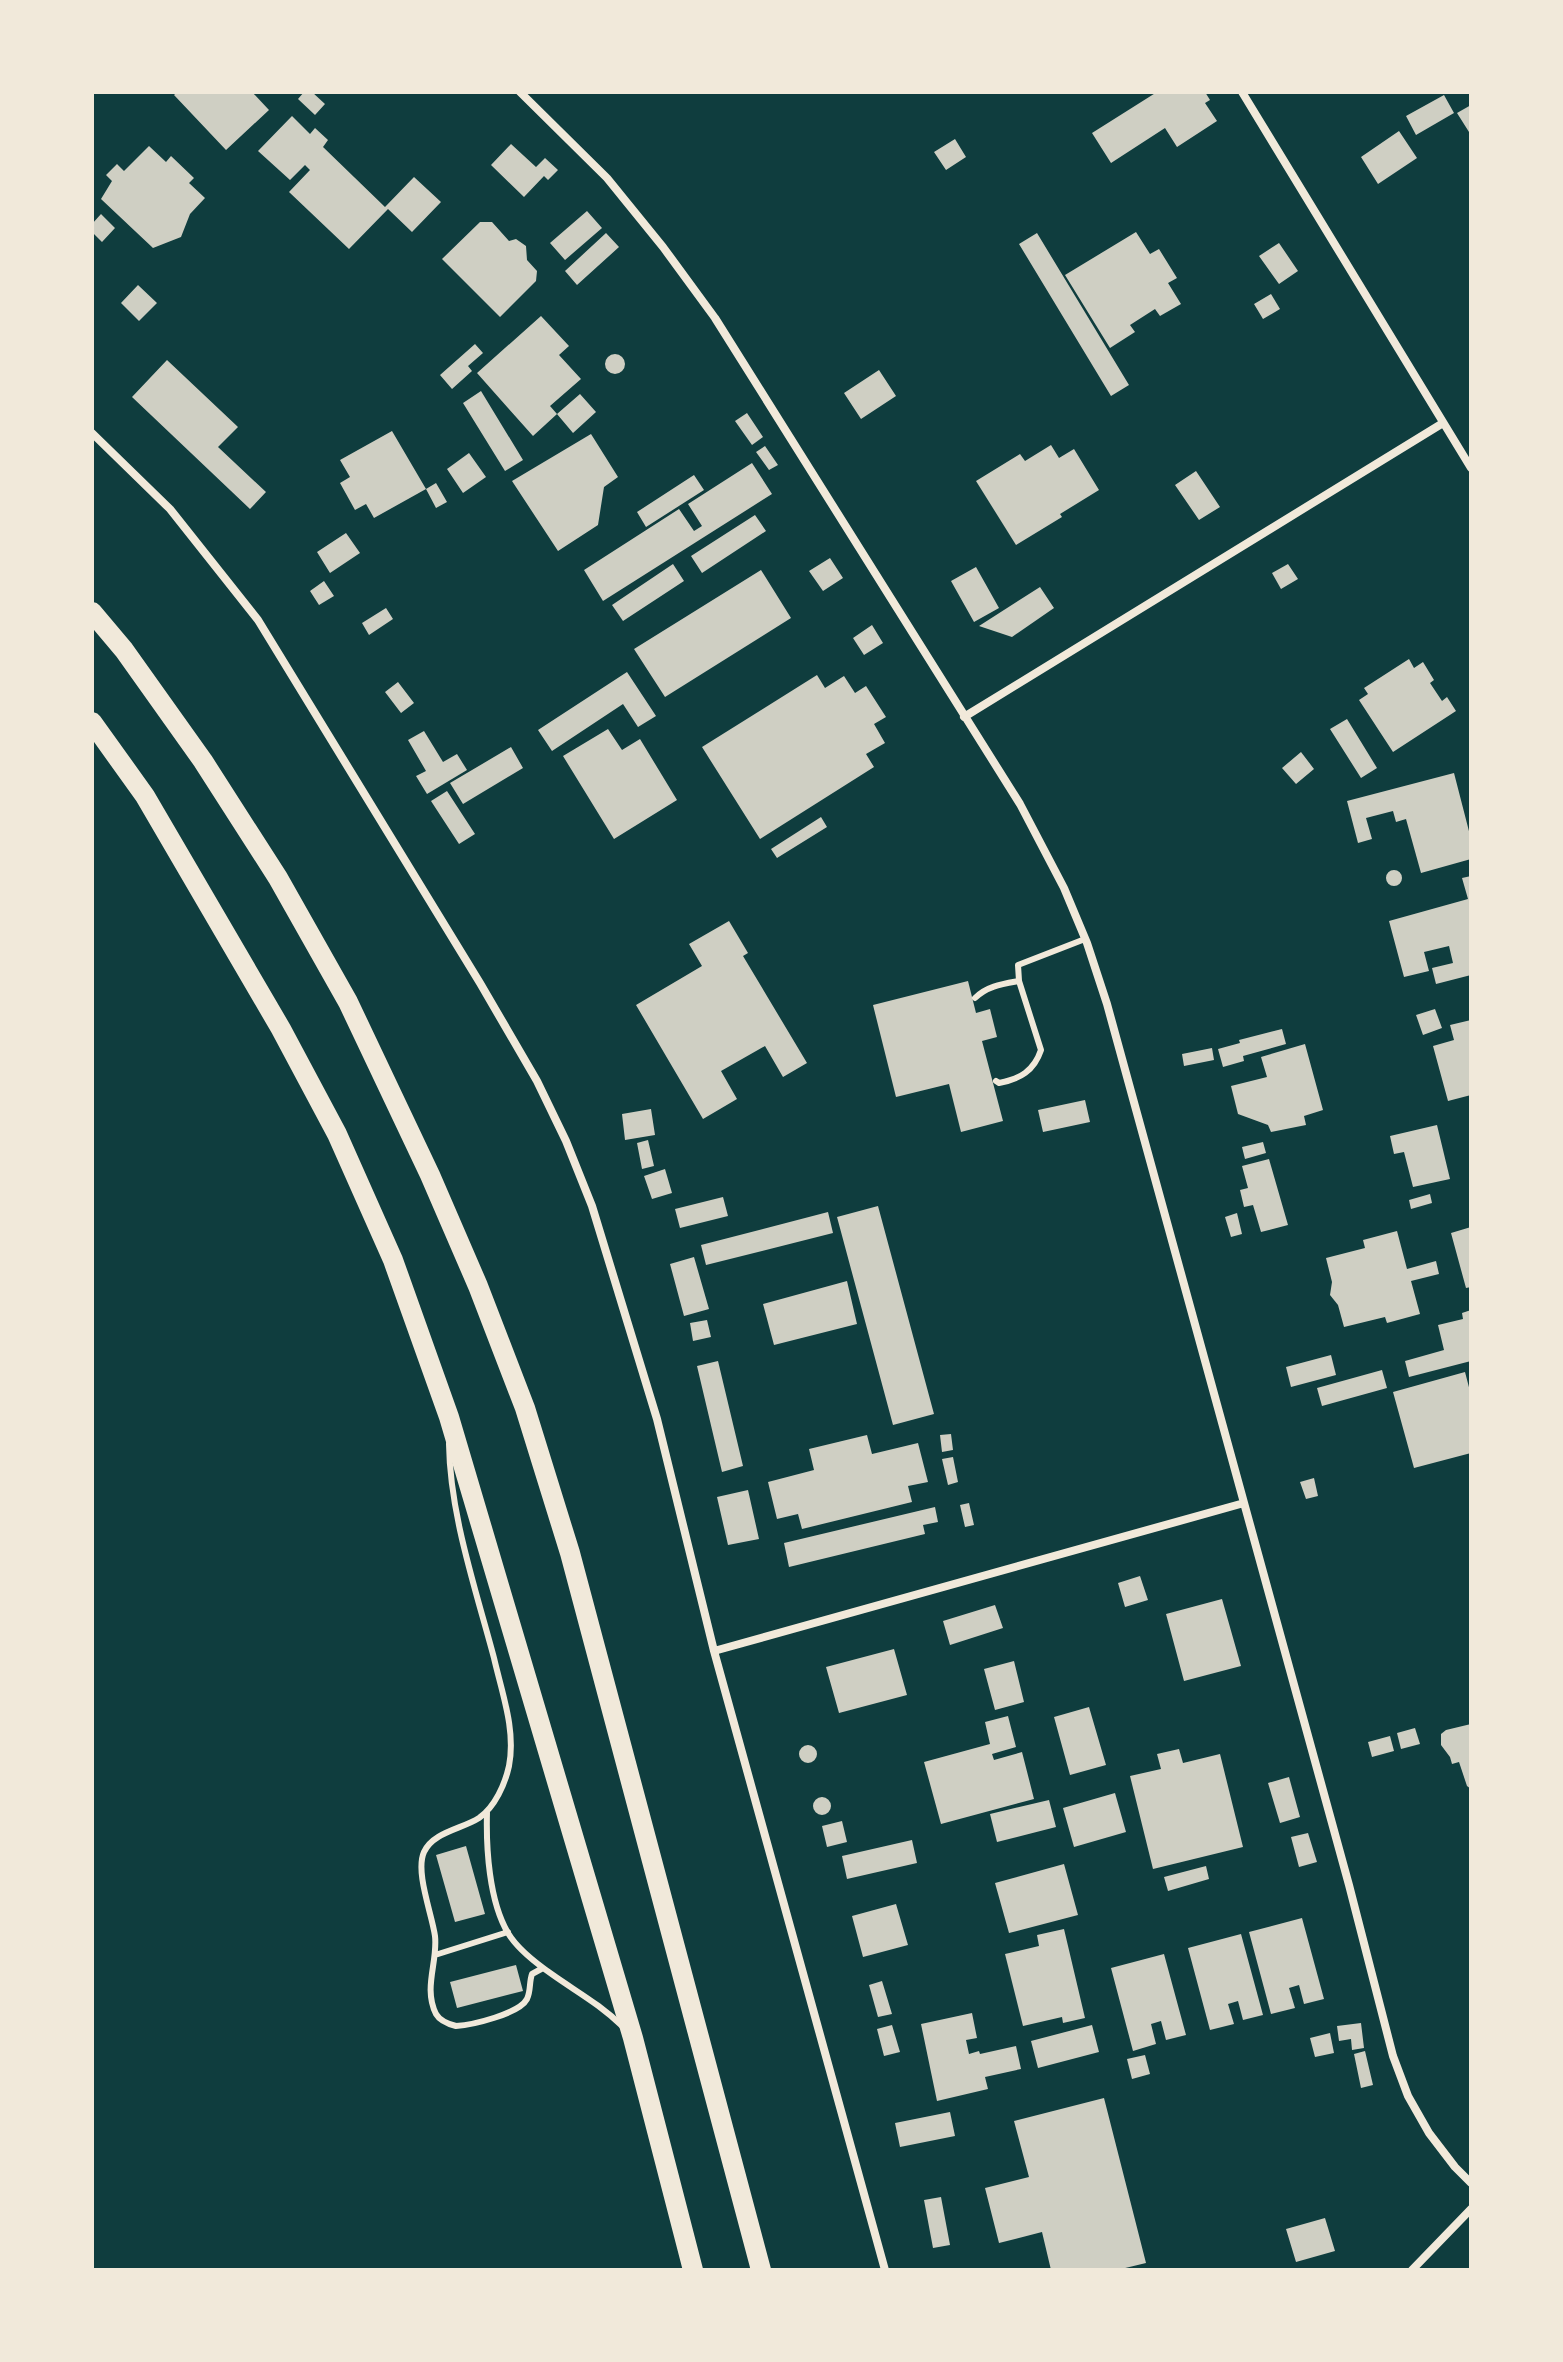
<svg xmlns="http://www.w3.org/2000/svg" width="1563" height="2362" viewBox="0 0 1563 2362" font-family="'Sofia Sans Condensed',sans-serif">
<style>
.building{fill:#cfcfc3}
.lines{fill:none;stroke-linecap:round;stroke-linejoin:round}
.service{stroke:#f1e9da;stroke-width:6}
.minor{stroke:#f1e9da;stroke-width:8}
.primary{stroke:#f1e9da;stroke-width:20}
</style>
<rect width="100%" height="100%" fill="#0f3d3e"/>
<!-- building -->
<path class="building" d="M177,92H252L269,110L226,150L174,95Z
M304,92H312L325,104L315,115L298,99Z
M1157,92H1205L1210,100L1205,103L1217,121L1177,147L1165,128L1111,163L1092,133Z
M1444,95L1454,113L1416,135L1406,116Z
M1471,105V131L1469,132L1457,113Z
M292,116L310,134L315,128L328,140L323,147L385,207L414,177L441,202L412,232L388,209L349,249L289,192L310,170L305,165L290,180L258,151Z
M1399,131L1417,158L1378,184L1361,157Z
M955,139L966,157L946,170L934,152Z
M511,144L536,167L545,158L558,170L548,180L544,176L524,197L491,165Z
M149,146L166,162L171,156L194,178L189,183L205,198L190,214L181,237L153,248L101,199L112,181L106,175L117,164L124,171Z
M587,211L602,228L565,260L550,243Z
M101,214L115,228L102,242L92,232V224Z
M480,222H492L509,241L516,239L526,246L527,260L537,271L536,281L500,317L442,259Z
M1136,232L1150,254L1159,249L1177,278L1168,283L1181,304L1160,316L1155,309L1130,325L1135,332L1110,348L1065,275Z
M606,233L619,247L577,285L565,271Z
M1037,233L1129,385L1111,396L1019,244Z
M1279,243L1298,271L1279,284L1259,256Z
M138,285L157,303L139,321L121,303Z
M1271,294L1280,309L1263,319L1254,304Z
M541,316L569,346L559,355L581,379L550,406L557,414L533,436L477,373Z
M475,344L483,353L468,366L472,371L452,389L440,375Z
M605 364a10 10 0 1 1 20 0a10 10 0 1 1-20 0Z
M167,360L238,427L218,447L266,492L250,509L132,397Z
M879,370L896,396L861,419L844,393Z
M481,391L523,460L505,471L463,403Z
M580,394L596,412L573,433L557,414Z
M747,413L763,437L752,445L735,421Z
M392,431L426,489L374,518L366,504L355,510L340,483L350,477L340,460Z
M591,434L618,477L604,487L598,525L558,551L512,481Z
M1051,445L1059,458L1074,449L1099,490L1060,514L1062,517L1016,545L976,481L1020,454L1025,461Z
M765,446L778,465L769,470L756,452Z
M469,453L486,477L463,493L447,469Z
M752,463L772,494L603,601L584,570L679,509L694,531L702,526L688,504Z
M1196,471L1220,507L1199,520L1175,485Z
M694,475L704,490L646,527L637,512Z
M436,483L447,502L436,508L426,489Z
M755,515L766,531L702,573L691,556Z
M346,533L360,553L330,573L317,552Z
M830,558L843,578L823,591L809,571Z
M673,564L684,581L623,621L612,605Z
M1288,564L1298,579L1281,589L1272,573Z
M976,567L999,608L974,622L951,581Z
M761,570L791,618L665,697L634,649Z
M324,581L334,596L319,605L310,591Z
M1040,587L1054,608L1012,637L979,626Z
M386,608L393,619L369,635L362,623Z
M872,625L883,643L864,655L853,638Z
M1409,659L1414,668L1423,662L1434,680L1430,683L1442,701L1447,697L1456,711L1393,752L1359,700L1368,694L1364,688Z
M627,672L656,716L638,727L623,704L552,751L538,730Z
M817,675L825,688L844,676L855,693L866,686L886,717L874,724L885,743L866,754L874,767L760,839L702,747Z
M398,682L414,703L401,713L385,692Z
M1347,719L1377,768L1361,778L1330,729Z
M608,729L622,750L640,739L677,800L614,839L563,756Z
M424,731L443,762L457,754L467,770L427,794L416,776L426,771L408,740Z
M511,747L523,768L463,804L450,783Z
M1301,752L1314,769L1296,784L1282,768Z
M1454,773L1471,839V859L1421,873L1406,819L1396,822L1393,811L1366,818L1372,839L1358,843L1347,801Z
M447,791L475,834L459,844L431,801Z
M821,817L827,827L777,858L771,849Z
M1386 878a8 8 0 1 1 16 0a8 8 0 1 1-16 0Z
M1471,876V975L1436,984L1432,968L1453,963L1449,946L1424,952L1429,971L1404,977L1389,921L1468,899L1462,878Z
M729,921L748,953L743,956L807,1063L783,1077L765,1046L721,1071L737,1099L703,1119L636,1005L702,966L689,944Z
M968,981L976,1013L990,1009L997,1037L982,1041L1003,1121L961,1132L949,1084L896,1097L873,1005Z
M1435,1009L1442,1028L1423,1035L1416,1015Z
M1471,1020V1095L1448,1101L1433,1046L1454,1040L1450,1025Z
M1282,1029L1286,1044L1243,1056L1244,1061L1223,1067L1218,1049L1240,1043L1239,1040Z
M1305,1044L1323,1110L1304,1116L1306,1125L1271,1132L1268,1125L1238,1114L1231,1086L1267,1077L1261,1057Z
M1212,1048L1214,1060L1184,1066L1182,1054Z
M1085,1100L1090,1122L1043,1132L1038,1110Z
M651,1109L655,1135L625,1140L622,1114Z
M1437,1125L1450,1179L1413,1187L1404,1152L1394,1154L1390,1136Z
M648,1140L654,1166L642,1169L637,1143Z
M1263,1142L1266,1153L1245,1159L1242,1147Z
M1269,1159L1288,1225L1261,1232L1253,1205L1244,1207L1240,1190L1248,1188L1242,1166Z
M665,1169L672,1193L652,1199L644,1176Z
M1430,1194L1432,1203L1411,1209L1409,1200Z
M723,1197L728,1216L680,1228L675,1209Z
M878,1206L934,1414L893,1425L837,1217Z
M828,1212L833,1233L706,1265L701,1245Z
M1237,1213L1242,1234L1231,1237L1225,1217Z
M1471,1227V1287L1466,1288L1451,1233Z
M1397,1231L1407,1269L1436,1261L1439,1274L1411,1281L1420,1314L1387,1323L1385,1317L1344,1327L1338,1305L1330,1295L1332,1282L1326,1258L1365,1248L1363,1240Z
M694,1257L709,1309L684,1316L670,1264Z
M847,1281L857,1324L774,1345L763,1304Z
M1471,1310V1361L1409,1377L1405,1361L1444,1350L1438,1325L1463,1319L1462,1313Z
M707,1320L711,1337L693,1341L690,1323Z
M1331,1355L1336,1375L1291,1387L1286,1367Z
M718,1361L743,1466L722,1472L697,1366Z
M1382,1370L1387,1388L1322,1406L1317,1388Z
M1465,1372L1471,1395V1453L1414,1468L1393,1392Z
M951,1434L953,1450L942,1452L940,1435Z
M867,1435L872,1454L918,1443L928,1482L908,1486L912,1502L802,1529L798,1514L777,1519L768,1482L814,1470L809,1449Z
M953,1457L958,1482L948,1485L942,1459Z
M1314,1478L1318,1496L1306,1499L1300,1482Z
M748,1490L759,1539L728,1545L717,1497Z
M969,1503L974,1525L965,1527L960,1505Z
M935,1507L938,1522L923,1525L925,1534L789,1567L784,1543Z
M1140,1576L1148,1600L1125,1607L1118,1583Z
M1222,1599L1241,1666L1184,1681L1166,1614Z
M995,1605L1003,1628L950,1645L943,1621Z
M894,1649L907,1695L839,1713L826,1667Z
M1014,1661L1024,1702L995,1710L984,1669Z
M1089,1707L1106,1765L1070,1775L1054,1717Z
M1008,1716L1016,1747L992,1754L994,1760L1022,1752L1034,1799L941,1824L924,1762L990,1744L985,1722Z
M1471,1724V1789L1467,1786L1459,1762L1452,1764L1450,1757L1441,1745V1734L1446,1730Z
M1415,1728L1420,1744L1401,1749L1397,1733Z
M1390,1736L1394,1751L1372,1757L1368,1742Z
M799 1754a9 9 0 1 1 18 0a9 9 0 1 1-18 0Z
M1179,1749L1183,1763L1220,1754L1243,1847L1153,1869L1130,1776L1161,1769L1157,1754Z
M1289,1777L1300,1817L1280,1823L1268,1783Z
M1115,1793L1126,1832L1074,1847L1063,1808Z
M813 1806a9 9 0 1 1 18 0a9 9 0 1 1-18 0Z
M1049,1800L1056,1827L997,1842L990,1814Z
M842,1821L847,1842L827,1847L822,1826Z
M1308,1833L1317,1862L1299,1867L1291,1837Z
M912,1840L917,1863L847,1879L842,1856Z
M466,1846L485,1914L455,1922L436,1855Z
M1064,1864L1078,1915L1009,1933L995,1883Z
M1206,1866L1209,1879L1168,1891L1164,1877Z
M896,1904L908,1945L863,1957L852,1916Z
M1302,1918L1324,1999L1304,2004L1299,1985L1289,1988L1295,2008L1271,2014L1249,1932Z
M1064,1929L1085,2018L1063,2023L1062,2017L1023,2026L1005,1954L1039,1946L1037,1935Z
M1241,1934L1263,2015L1243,2020L1238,2001L1228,2004L1234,2024L1210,2030L1188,1948Z
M1164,1954L1186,2035L1166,2040L1161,2021L1151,2024L1156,2044L1133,2051L1111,1968Z
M516,1965L523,1991L457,2008L450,1982Z
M882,1981L892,2014L878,2017L869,1985Z
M972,2013L977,2038L966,2040L969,2054L979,2051L980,2054L1016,2046L1021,2069L985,2077L988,2089L937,2101L921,2024Z
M1361,2023L1364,2048L1352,2050L1351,2039L1339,2041L1337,2026Z
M892,2025L900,2052L884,2056L877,2029Z
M1092,2025L1099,2052L1038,2068L1031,2041Z
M1330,2033L1334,2053L1315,2057L1310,2038Z
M1365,2051L1373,2085L1361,2088L1354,2054Z
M1145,2055L1150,2074L1132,2079L1127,2059Z
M1104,2098L1146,2263L1117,2270H1051L1042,2232L999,2243L985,2188L1029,2177L1014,2121Z
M950,2112L955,2136L900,2147L895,2123Z
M941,2197L950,2245L933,2248L924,2200Z
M1325,2218L1335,2251L1296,2262L1286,2229Z"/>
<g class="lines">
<!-- service -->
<path class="service" d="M975,998C987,986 1002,984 1019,981
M996,1081L999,1083C1020,1079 1034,1071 1041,1050L1019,981L1018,965L1085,939
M449,1444C450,1515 476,1590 494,1658C502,1693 516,1730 509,1766C505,1784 495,1807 479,1818C462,1829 433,1832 424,1852C415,1872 432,1914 435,1936C438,1962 423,1988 436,2014C440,2021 448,2024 456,2026C472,2025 519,2014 527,1999C531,1991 529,1982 532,1974L543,1968
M487,1812C486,1848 489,1901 508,1933C518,1950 537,1964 553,1975C577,1992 601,2005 622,2026
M435,1955L508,1932"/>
<!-- minor -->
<path class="minor" d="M520,92L607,178L663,247L715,318L1020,804L1064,888L1087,943L1107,1004L1349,1885L1393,2056L1408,2096L1429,2133L1455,2167L1471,2183
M1242,92L1471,468
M92,433L170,509L258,620L480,983L537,1081L566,1141L592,1206L657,1419L714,1651L885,2270
M964,717L1443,423
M714,1651L1244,1503
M1412,2270L1471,2209"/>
<!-- primary -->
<path class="primary" d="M92,612L124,650L203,761L278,878L348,1002L430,1175L478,1286L525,1408L570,1553L761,2270
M92,722L145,796L281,1029L337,1134L393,1260L449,1417L633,2038L693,2270"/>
</g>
<!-- border -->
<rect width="1563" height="2362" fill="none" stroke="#f1e9da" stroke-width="188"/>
</svg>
